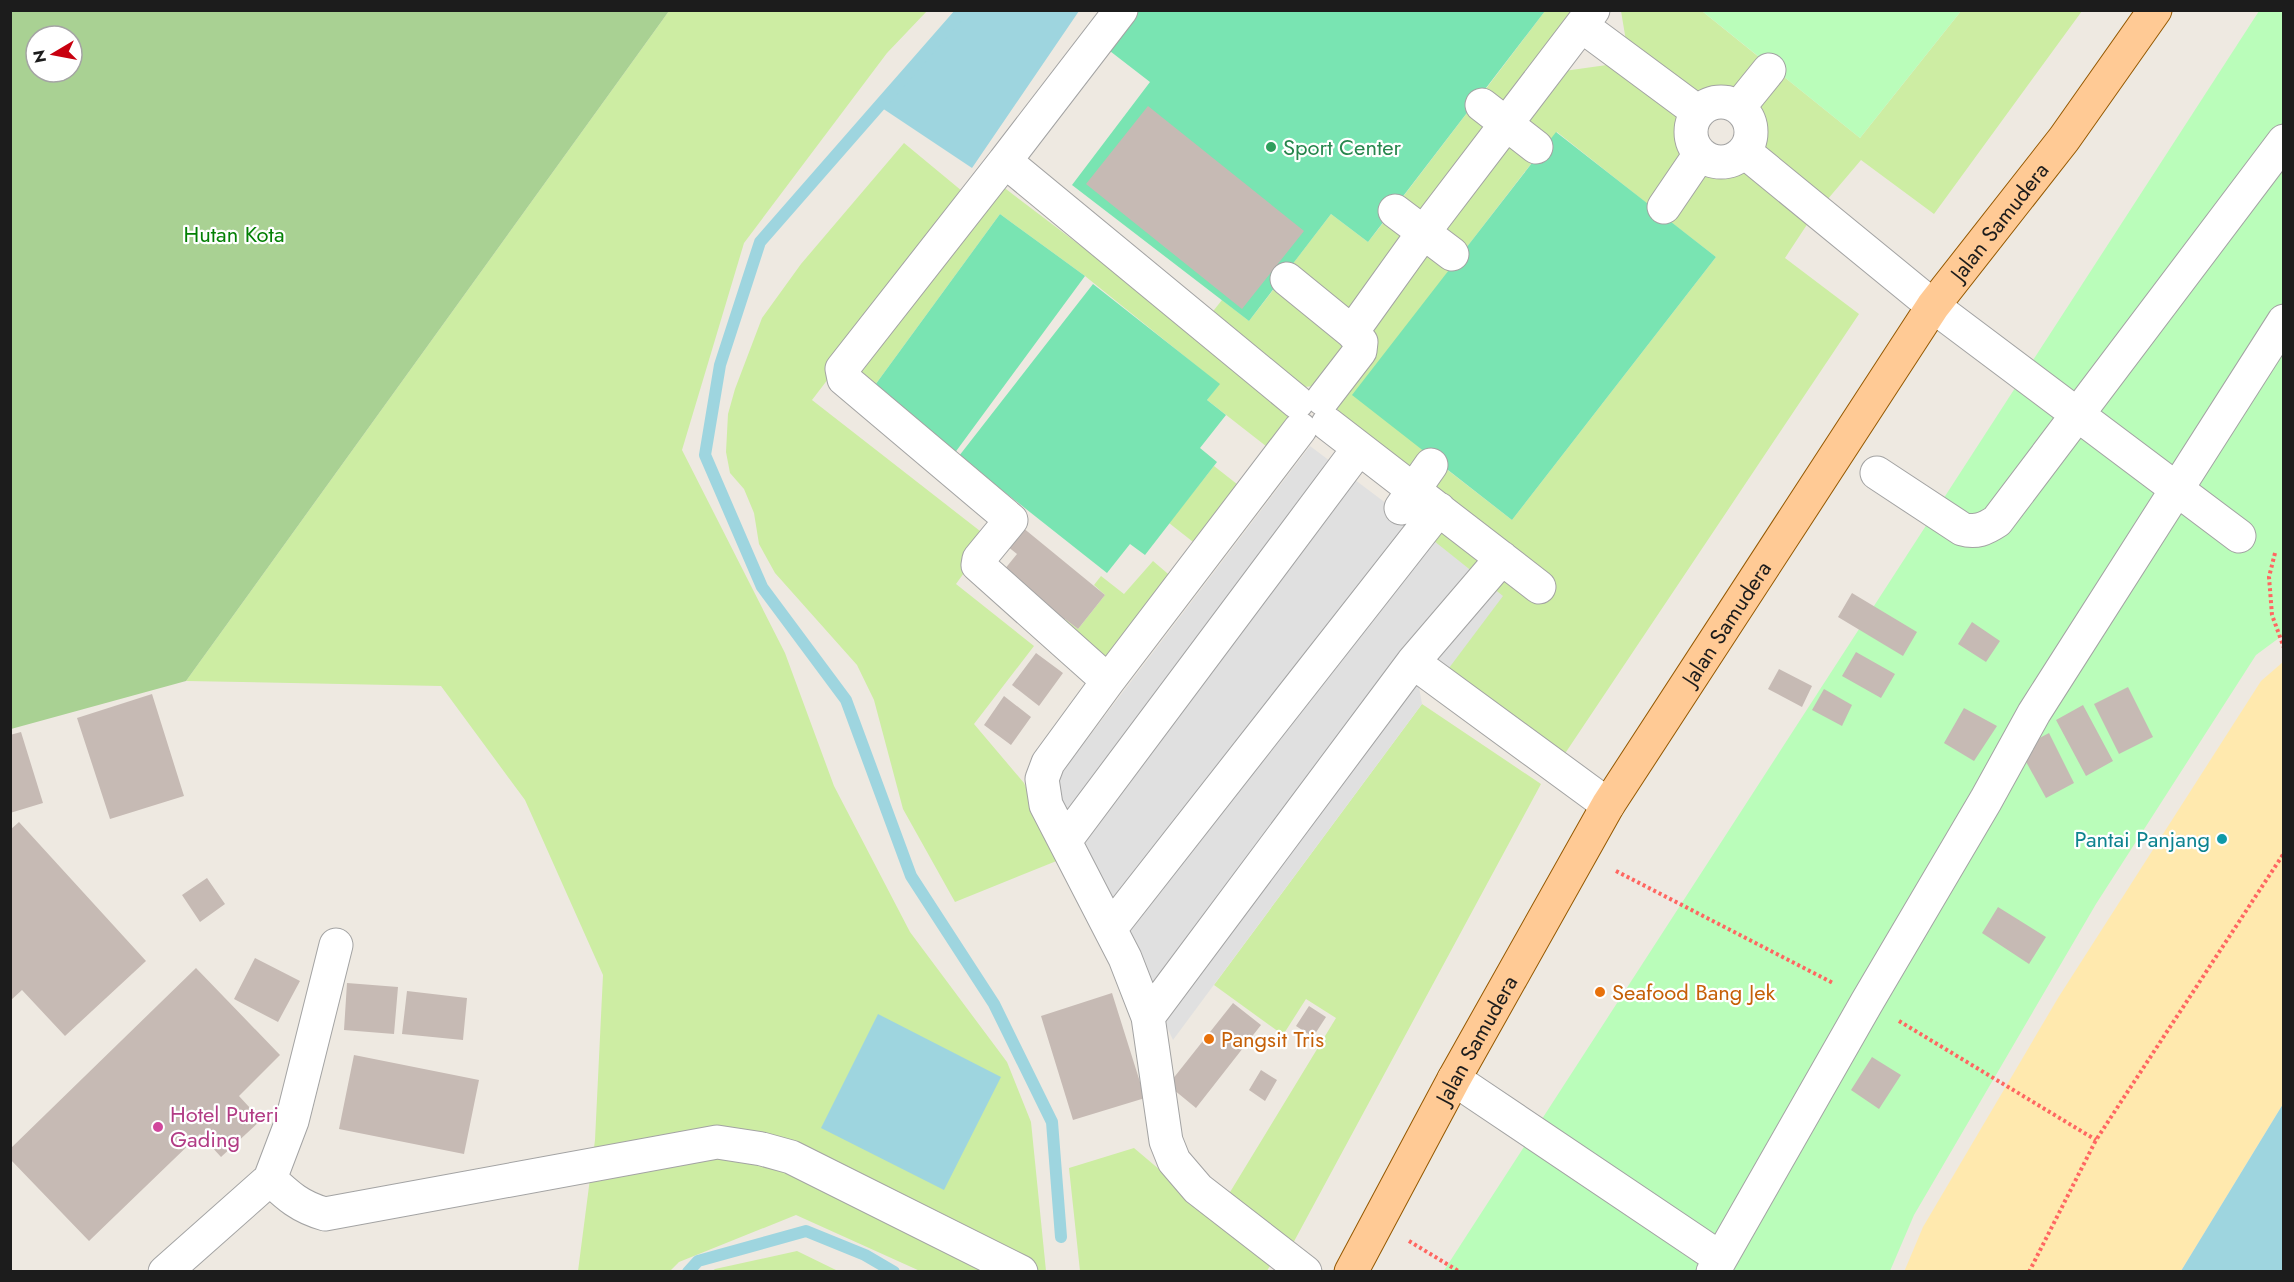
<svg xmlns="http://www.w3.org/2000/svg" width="2294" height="1282" viewBox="0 0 2294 1282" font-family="Jost,sans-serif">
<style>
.grass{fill:#cdeda3}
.forest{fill:#a9d193;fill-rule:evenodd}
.sand{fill:#ffe9ae}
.park{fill:#bafdba}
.pitch{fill:#79e4b2}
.parking{fill:#e0e0e0}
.water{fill:#9ed5df}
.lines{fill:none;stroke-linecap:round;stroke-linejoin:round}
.stream{stroke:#9ed5df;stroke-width:12}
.building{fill:#c6bab4}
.minor-casing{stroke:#a3a3a3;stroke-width:35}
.major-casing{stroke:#945800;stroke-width:35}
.path{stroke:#ff6661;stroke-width:4;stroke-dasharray:3 3;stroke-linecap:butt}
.minor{stroke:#fff;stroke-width:33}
.major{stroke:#ffca95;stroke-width:33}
.leisure-dot{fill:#2e9e5b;stroke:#fff;stroke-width:2}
.culture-dot{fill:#0f9aa8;stroke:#fff;stroke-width:2}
.food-dot{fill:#e8710a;stroke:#fff;stroke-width:2}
.hotel-dot{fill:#d1479c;stroke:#fff;stroke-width:2}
.labels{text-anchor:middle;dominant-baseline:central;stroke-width:4.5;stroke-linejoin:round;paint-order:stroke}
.leisure-label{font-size:22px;fill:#27864d;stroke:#fff;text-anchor:start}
.street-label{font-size:22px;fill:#1c1c1c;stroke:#fff}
.park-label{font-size:22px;fill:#048005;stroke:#fff}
.culture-label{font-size:22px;fill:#0d838f;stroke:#fff;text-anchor:end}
.food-label{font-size:22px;fill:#c56008;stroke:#fff;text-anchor:start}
.hotel-label{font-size:22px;fill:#b23c85;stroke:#fff;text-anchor:start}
</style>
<rect width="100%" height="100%" fill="#eee9e1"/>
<!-- grass -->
<path class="grass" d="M669,11H927L887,53L744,243L682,450L785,653L834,786L910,932L1007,1062L1031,1122L1046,1271H920L796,1215L679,1262L670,1271H578L595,1140L603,975L525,800L441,686L186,681Z
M1545,11H1578L1502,111L1482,94Z
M1621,11H1702L1765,62L1742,93L1695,98L1626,41Z
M1961,11H2082L1934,214L1861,160L1827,200L1759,147L1752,101L1778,72L1860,138Z
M1614,64L1681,118L1686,161L1649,205L1557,132L1546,145L1516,122L1564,71Z
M1470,109L1492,125L1422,220L1399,202Z
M1505,138L1534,160L1463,252L1433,230Z
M904,143L968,196L812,400L989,538L956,584L1034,646L974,724L1024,783L1059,860L955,902L903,809L874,700L857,665L775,573L759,544L754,513L744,489L730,473L726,452L728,414L735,389L762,318L801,264Z
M1744,170L1810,220L1785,258L1859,314L1564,755L1443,676L1408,520L1445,468L1512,520L1716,257L1667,219L1701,172Z
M1002,186L1289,404L1287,417L1291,427L1271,450L1207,400L1219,384L1085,276L1000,214L870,392L1004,491L989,509L841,399Z
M1331,214L1368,242L1387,218L1411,235L1350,317L1288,270Z
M1422,244L1452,266L1427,453L1410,475L1339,414L1334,396L1378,342L1363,328Z
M1277,285L1353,345L1315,386L1303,387L1206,320L1222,300L1249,321Z
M1214,466L1242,488L1197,545L1169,523Z
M1153,561L1174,579L1099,673L1056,631L1065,619L1078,629L1105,595L1094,585L1101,576L1124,594Z
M1422,704L1541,784L1291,1247L1224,1202L1336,1018L1306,999L1283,1035L1214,985Z
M1134,1148L1271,1264L1267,1271H1080L1069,1168Z
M797,1251L838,1271H712L715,1269Z"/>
<!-- forest -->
<path class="forest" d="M11,10L669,11L186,681L11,729ZM36,36H72V72H36Z"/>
<!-- sand -->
<path class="sand" d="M2283,662V1104L2181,1271L1904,1272L1923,1227L2058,998L2261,681Z"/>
<!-- park -->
<path class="park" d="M1702,11H1961L1860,138Z
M2259,11H2283V635L2256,655L2096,904L1914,1215L1890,1271L1443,1272Z"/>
<!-- pitch -->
<path class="pitch" d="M1134,11H1545L1368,242L1331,214L1249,321L1072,185L1150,82L1106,48Z
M1556,132L1716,257L1512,520L1352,395Z
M1000,214L1085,276L954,454L870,392Z
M1093,284L1220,384L1207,400L1226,415L1200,448L1217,462L1145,555L1130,544L1107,573L959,456Z"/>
<!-- parking -->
<path class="parking" d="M1310,446L1399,513L1503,596L1443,676L1415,665L1422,704L1173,1040L1053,784Z"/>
<!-- water -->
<path class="water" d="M963,11H1079L972,168L879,106Z
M878,1014L1001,1077L944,1190L821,1128Z
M2283,1104V1271H2181Z"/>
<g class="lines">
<!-- stream -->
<path class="stream" d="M963,10L760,242L720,365L705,455L762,587L846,700L911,876L994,1004L1052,1122L1061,1237
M688,1272L698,1261L806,1231L865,1255L894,1272"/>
</g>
<!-- building -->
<path class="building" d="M1148,106L1304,231L1242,309L1086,184Z
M1022,527L1105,595L1078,629L1065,619L1056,631L1004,570L1017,554L1007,546Z
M1852,593L1917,632L1903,656L1838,617Z
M1972,622L2000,641L1986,662L1958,644Z
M1856,652L1895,674L1881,698L1842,676Z
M1036,653L1063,673L1039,706L1012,685Z
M1779,669L1812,686L1802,707L1768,689Z
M2128,687L2153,737L2119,754L2094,704Z
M1824,689L1852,705L1842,726L1812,710Z
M152,694L184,796L110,819L77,718Z
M1004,696L1031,717L1011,745L984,725Z
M2083,705L2113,761L2086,776L2056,720Z
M1964,708L1997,726L1974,761L1944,743Z
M21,732L43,803L10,813V735Z
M2049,733L2074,783L2046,798L2019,749Z
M19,822L146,961L65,1036L22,990L10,1001V830Z
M207,878L225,904L200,922L182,895Z
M1998,907L2046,937L2029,964L1982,933Z
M255,958L300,981L278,1022L234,999Z
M196,968L280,1055L239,1096L261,1120L221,1157L200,1134L89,1241L10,1159V1149Z
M347,983L398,987L394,1034L344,1030Z
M407,991L467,998L463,1040L402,1034Z
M1112,993L1145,1098L1073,1120L1041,1016Z
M1233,1003L1261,1025L1196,1108L1168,1085Z
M1309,1006L1326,1017L1313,1037L1296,1026Z
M354,1055L479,1080L464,1154L339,1129Z
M1872,1057L1901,1075L1879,1109L1851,1090Z
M1261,1070L1277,1080L1265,1101L1249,1090Z"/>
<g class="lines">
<!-- minor casing -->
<g class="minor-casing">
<path id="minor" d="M1121,10L1005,161L1297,402
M1582,26L1698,112
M1691 132a30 30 0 1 1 60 0a30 30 0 1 1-60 0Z
M1482,105L1536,147
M1739,107L1769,70
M1745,152L1933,306L2239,536
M1005,161L842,369L844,379L1011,520L979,559L978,565L1108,681
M1664,207L1700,154
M1395,211L1452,254
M1287,279L1352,332L1361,342L1360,351L1323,399
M1352,332L1423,233L1593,10
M1328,424L1539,587
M1300,429L1108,681L1048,763L1042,779L1046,805L1125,958L1148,1017L1166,1141L1174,1161L1198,1189L1305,1272
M1877,473L1962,529C1976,533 1985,529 1997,521L2284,141
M1401,508L1431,465
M1413,662L1608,805
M1065,841L1359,448
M1110,929L1439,509
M1148,1017L1413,662L1502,558
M1454,1079L1720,1258
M270,1179C288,1196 300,1207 325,1214L717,1142L762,1149L791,1157L1021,1272
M165,1272L270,1179L292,1121L336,945
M1713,1272L1867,1002L1986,800L2034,713L2284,321"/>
</g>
<!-- major casing -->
<g class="major-casing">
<g id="major">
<path id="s1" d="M1351,1272L1454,1079L1608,805L1933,306L2064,139L2155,10"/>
</g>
</g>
<!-- path -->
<path class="path" d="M2275,553L2269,577L2272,615L2284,648
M1616,871L1833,983
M1899,1021L2096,1140
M1409,1241L1460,1272
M2029,1272L2096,1140L2284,853"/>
<!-- minor -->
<use href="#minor" class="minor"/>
<!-- major -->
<use href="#major" class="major"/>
</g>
<!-- markers -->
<circle class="leisure-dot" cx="1271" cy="147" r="6"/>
<circle class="culture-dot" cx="2222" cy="839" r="6"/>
<g class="food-dot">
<circle cx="1600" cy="992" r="6"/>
<circle cx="1209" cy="1039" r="6"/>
</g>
<circle class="hotel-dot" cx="158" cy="1127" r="6"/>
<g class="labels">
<!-- leisure labels -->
<g class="leisure-label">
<text x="1283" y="147">Sport Center</text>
</g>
<!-- street labels -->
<g class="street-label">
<text stroke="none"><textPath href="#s1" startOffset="1236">Jalan Samudera</textPath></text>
<text stroke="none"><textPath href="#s1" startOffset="750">Jalan Samudera</textPath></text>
<text stroke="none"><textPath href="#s1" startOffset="264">Jalan Samudera</textPath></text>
</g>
<!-- park labels -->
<g class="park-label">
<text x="234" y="234">Hutan Kota</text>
</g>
<!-- culture labels -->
<g class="culture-label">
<text x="2210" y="839">Pantai Panjang</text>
</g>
<!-- food labels -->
<g class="food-label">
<text x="1612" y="992">Seafood Bang Jek</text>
<text x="1221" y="1039">Pangsit Tris</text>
</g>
<!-- hotel labels -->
<g class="hotel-label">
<text x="170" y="1114">Hotel Puteri<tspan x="170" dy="25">Gading</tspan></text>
</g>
</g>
<!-- border -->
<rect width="2294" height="1282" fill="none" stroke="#1c1c1c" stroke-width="24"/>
<!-- north arrow -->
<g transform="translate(54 54) rotate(260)"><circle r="28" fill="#ffffff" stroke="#a4a4a4" stroke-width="1.5"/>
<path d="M0-4.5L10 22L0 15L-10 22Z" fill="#c8000f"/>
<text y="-9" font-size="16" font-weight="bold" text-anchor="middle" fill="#1c1c1c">N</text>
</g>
</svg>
